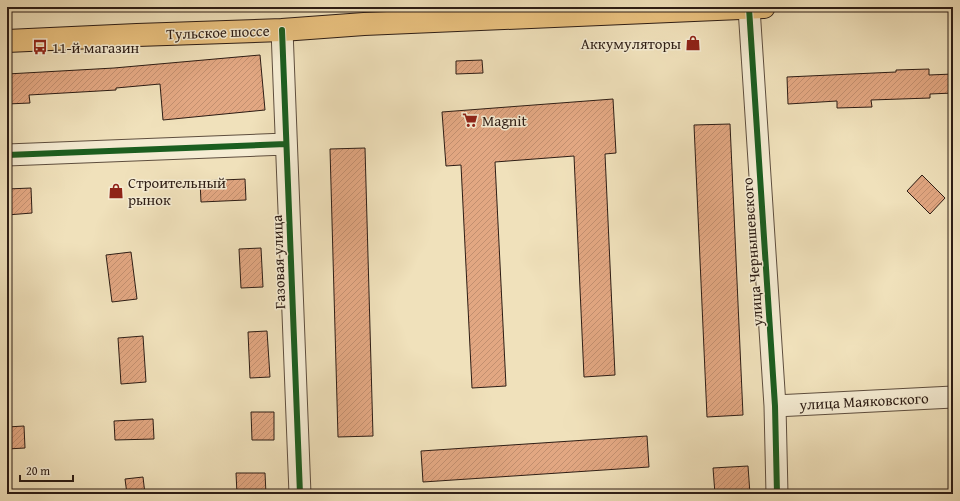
<svg xmlns="http://www.w3.org/2000/svg" width="960" height="501" viewBox="0 0 960 501" font-family="'Gentium Book Plus',serif">
<style>
.building{fill:url(#building-hatch);stroke:#2d1d15}
.lines{fill:none;stroke-linecap:round;stroke-linejoin:round}
.minor-casing{stroke:#5e4e3e;stroke-width:23}
.primary-casing{stroke:#2d1d15;stroke-width:24}
.minor{stroke:#f5ecd3;stroke-width:21}
.primary{stroke:#e8c07e;stroke-width:22}
.cycleway-casing{stroke:#f5ecd3;stroke-width:8}
.cycleway{stroke:#1b5e20;stroke-width:6}
.labels{text-anchor:middle;dominant-baseline:central;stroke-width:3;stroke-linejoin:round;paint-order:stroke}
.street-label{font-size:15px;fill:#2d1d15;stroke:#f5ecd3}
.poi-label{font-size:15px;fill:#2d1d15;stroke:#f5ecd3;text-anchor:start}
</style>
<defs>
<pattern id="building-hatch" width="6" height="6" patternUnits="userSpaceOnUse"><rect width="6" height="6" fill="#e2a782"/><path d="M-1 1l2-2M0 6l6-6M5 7l2-2" fill="none" stroke="#c28f6f"/></pattern>
</defs>
<rect width="100%" height="100%" fill="#f0e1bb"/>
<filter id="stains"><feTurbulence type="fractalNoise" baseFrequency=".005" numOctaves="4"/><feColorMatrix values="0 0 0 0 .2 0 0 0 0 .09 0 0 0 0 .02 0 0 0 .5 -.17"/></filter>
<radialGradient id="worn" r=".72"><stop offset=".6" stop-color="#630" stop-opacity="0"/><stop offset="1" stop-color="#630" stop-opacity=".3"/></radialGradient>
<!-- building -->
<path class="building" d="M260,55L265,110L163,120L160,84L116,88V90L29,95L30,103L7,104V74L114,68Z
M482,60L483,73L456,74V61Z
M929,69V75L953,74V93L930,94V98L871,100L872,107L837,108V101L788,104L787,77L896,72V70Z
M613,99L616,153L605,154L615,375L584,377L574,156L495,162L506,386L472,388L461,165L446,166L442,112Z
M730,124L743,415L707,417L694,125Z
M365,148L373,436L338,437L330,149Z
M922,175L945,198L930,214L907,191Z
M245,179L246,200L201,202L200,181Z
M31,188L32,213L7,215V189Z
M261,248L263,287L241,288L239,249Z
M131,252L137,299L112,302L106,255Z
M267,331L270,377L250,378L248,332Z
M143,336L146,382L121,384L118,338Z
M251,412H274V440H252Z
M153,419L154,439L115,440L114,421Z
M24,426L25,448L7,449V427Z
M647,436L649,467L423,482L421,451Z
M748,466L750,494H715L713,468Z
M236,473H265L266,494H237Z
M143,477L145,494H127L125,479Z"/>
<g class="lines">
<!-- minor casing -->
<g class="minor-casing">
<path id="minor" d="M749,8L775,406L777,494
M282,30L300,494
M7,155L286,144
M775,406L953,397"/>
</g>
<!-- primary casing -->
<g class="primary-casing">
<path id="primary" d="M7,41L137,35L282,30L364,24L764,7"/>
</g>
<!-- minor -->
<use href="#minor" class="minor"/>
<!-- primary -->
<use href="#primary" class="primary"/>
<!-- cycleway casing -->
<g class="cycleway-casing">
<path id="cycleway" d="M749,8L775,406L777,494
M282,30L300,494
M7,155L286,144"/>
</g>
<!-- cycleway -->
<use href="#cycleway" class="cycleway"/>
</g>
<!-- icons -->
<defs>
<g id="shop-bare" transform="scale(1.2)"><path d="M-5-2.5h2.3a2.7 3.5 0 0 1 5.4 0H5L5.5 6h-11ZM-1.5-2.5h3a1.5 2.3 0 0 0-3 0Z" fill="#8f2418" stroke="#f5ecd3" stroke-width="2.5" paint-order="stroke"/></g>
<g id="bus-bare" transform="scale(1.2)"><path d="M-5-6H5V4H4V6H2V4H-2V6H-4V4H-5ZM-3.5-4V0h7V-4ZM-3.5 1.2v1.5H-2V1.2ZM2 1.2v1.5H3.5V1.2Z" fill="#8f2418" stroke="#f5ecd3" stroke-width="2.5" paint-order="stroke"/></g>
<g id="supermarket-bare" transform="scale(1.2)"><path d="M-6-5.5h2.5l.6 2H6L4.5 2H-2.5L-4.4-4H-6ZM-1.5 3.2a1.3 1.3 0 1 0 .1 0ZM3 3.2a1.3 1.3 0 1 0 .1 0Z" fill="#8f2418" stroke="#f5ecd3" stroke-width="2.5" paint-order="stroke"/></g>
</defs>
<g fill-rule="evenodd">
<use href="#shop-bare" x="693" y="43"/>
<use href="#bus-bare" x="40" y="47"/>
<use href="#supermarket-bare" x="470" y="120"/>
<use href="#shop-bare" x="116" y="191"/>
</g>
<g class="labels">
<!-- street labels -->
<g class="street-label">
<text transform="translate(218 32) rotate(-2)">Тульское шоссе</text>
<text transform="translate(752 252) rotate(-94)">улица Чернышевского</text>
<text transform="translate(278 262) rotate(-92)">Газовая улица</text>
<text transform="translate(864 401) rotate(-3)">улица Маяковского</text>
</g>
<!-- poi labels -->
<g class="poi-label">
<text x="681" y="43" text-anchor="end">Аккумуляторы</text>
<text x="52" y="47">11-й магазин</text>
<text x="482" y="120">Magnit</text>
<text x="128" y="182">Строительный<tspan x="128" dy="17">рынок</tspan></text>
</g>
</g>
<!-- margin -->
<rect width="960" height="501" fill="none" stroke="#f0e1bb" stroke-width="24"/>
<rect x="8" y="8" width="944" height="485" fill="none" stroke="#2d1d15" stroke-width="2"/>
<rect x="12" y="12" width="936" height="477" fill="none" stroke="#2d1d15"/>
<!-- scale -->
<path d="M20 475v6h53v-6" fill="none" stroke="#2d1d15" stroke-width="2"/>
<text x="26" y="475" font-size="12" fill="#2d1d15" stroke="#f5ecd3" stroke-width="3" paint-order="stroke">20 m</text>
<rect width="100%" height="100%" filter="url(#stains)"/>
<rect width="100%" height="100%" fill="url(#worn)"/>
</svg>
